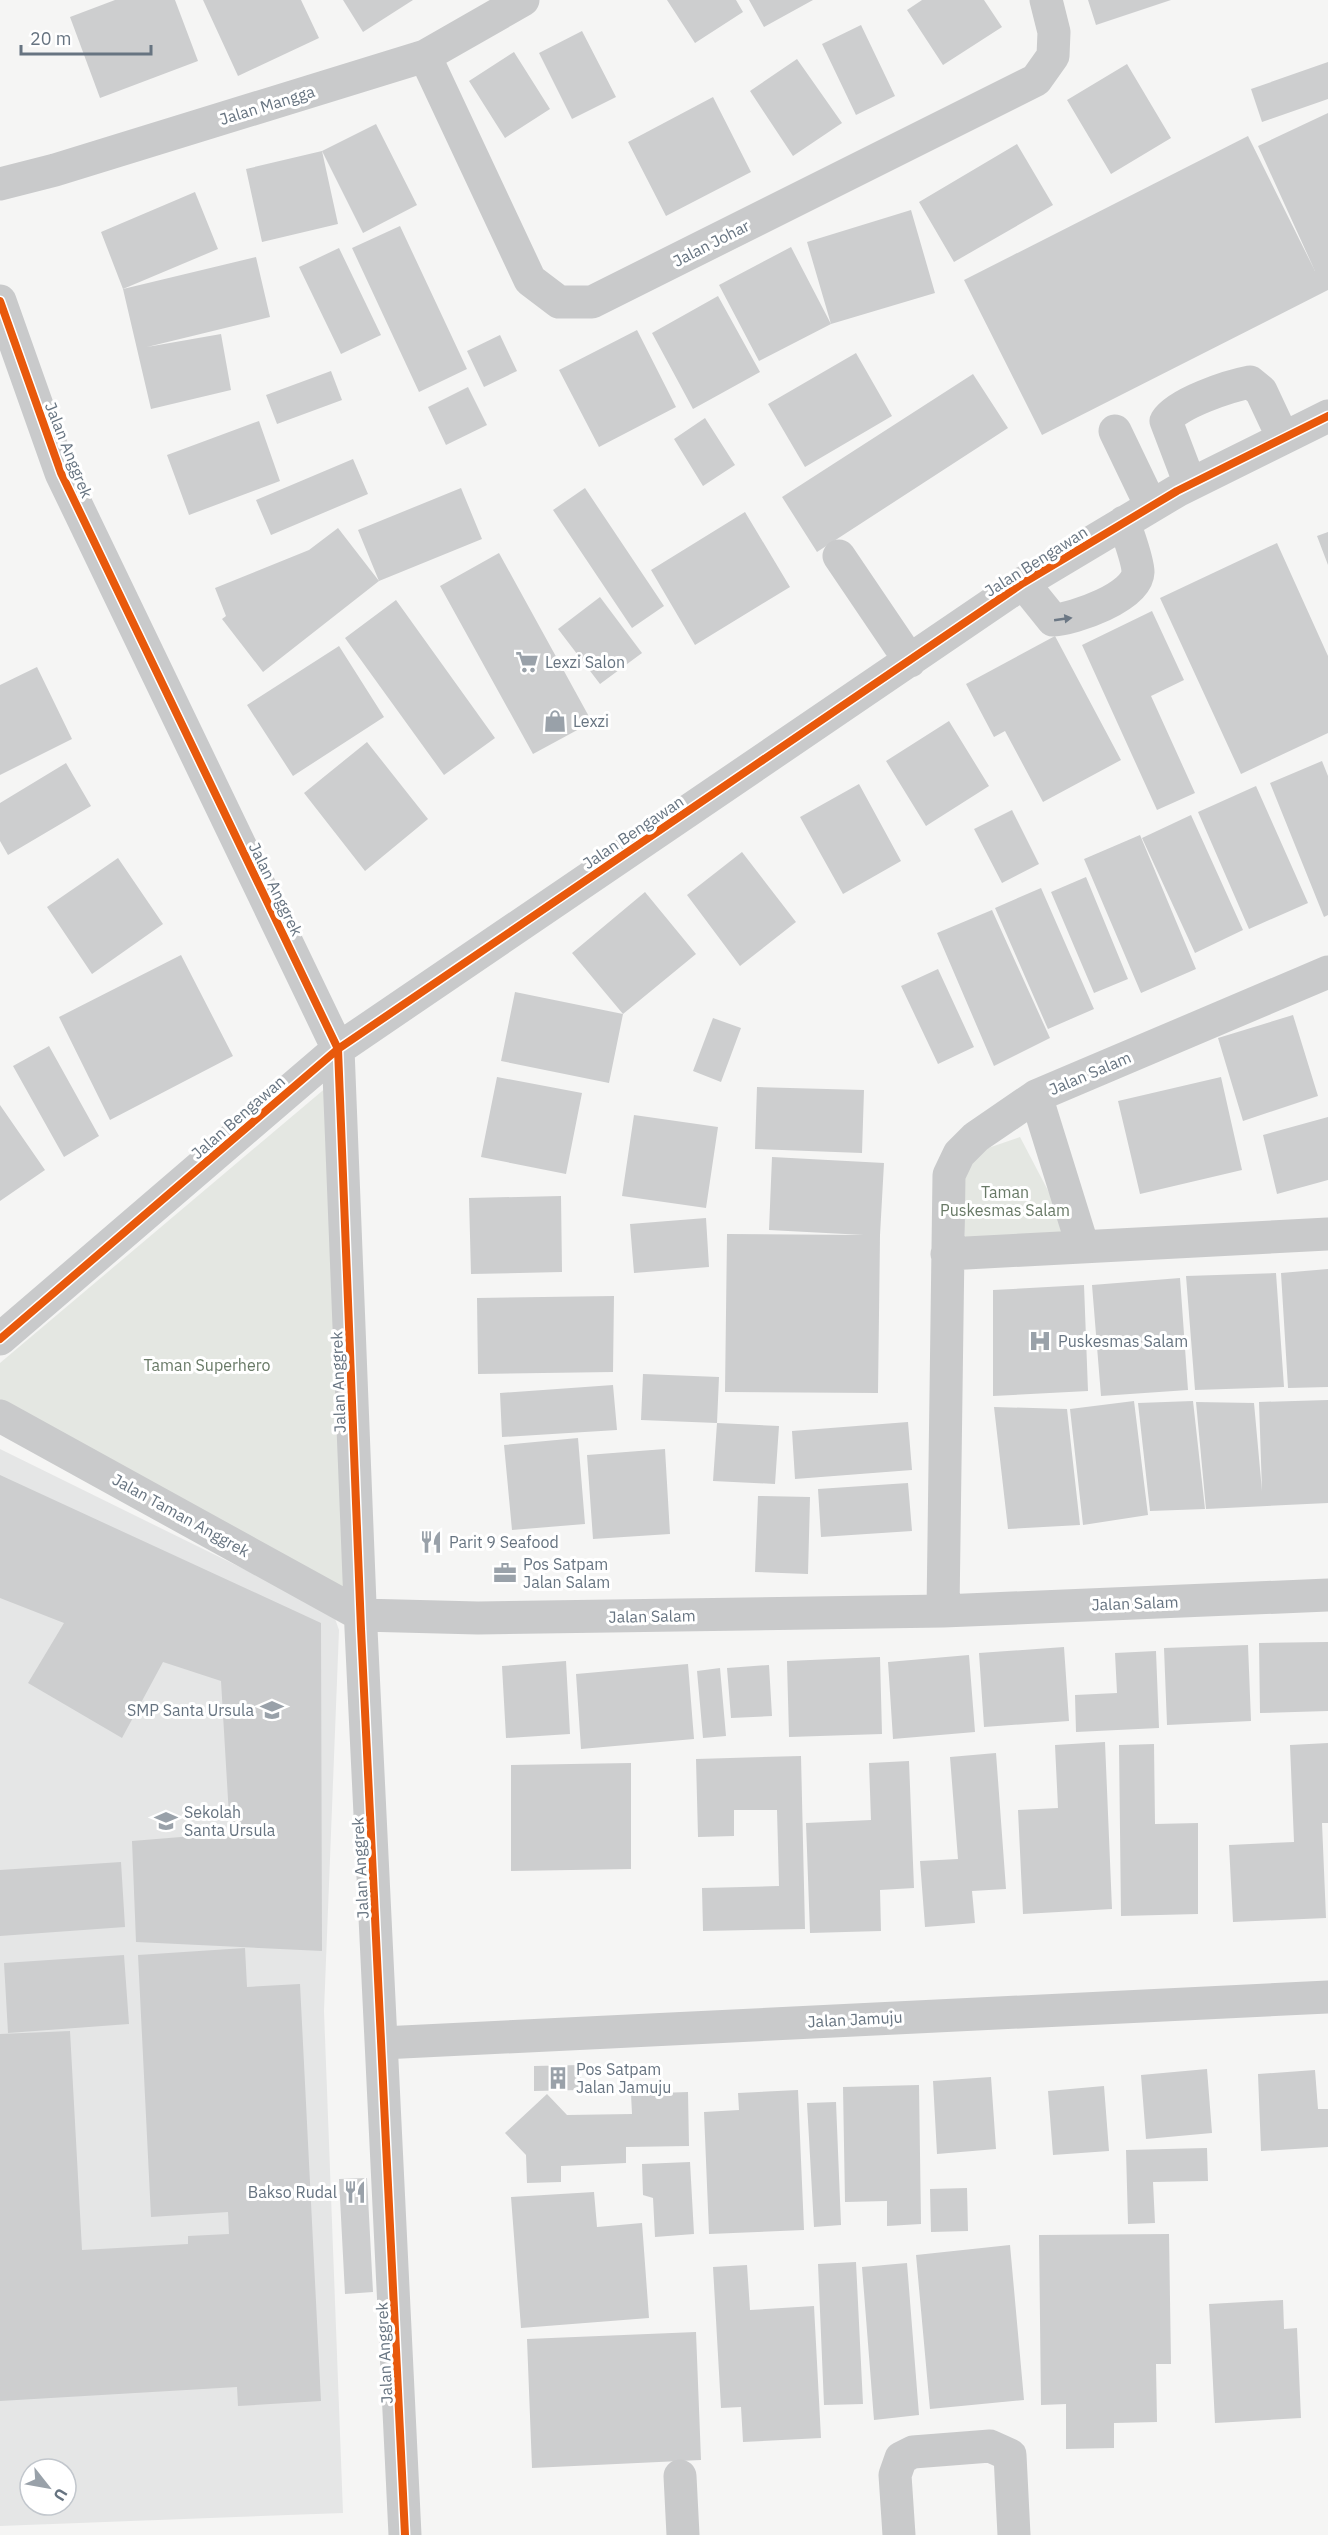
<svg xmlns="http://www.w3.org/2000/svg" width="1328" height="2535" viewBox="0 0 1328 2535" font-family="'IBM Plex Sans',sans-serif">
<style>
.built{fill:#e5e6e6;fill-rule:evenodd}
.green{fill:#e4e7e2}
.building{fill:#cdcecf}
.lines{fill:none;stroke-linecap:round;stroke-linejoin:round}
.minor{stroke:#c9cacb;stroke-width:33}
.cycleway-casing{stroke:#fff;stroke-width:11}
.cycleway{stroke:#e8590c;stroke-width:8}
.oneway{fill:#6c7885}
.labels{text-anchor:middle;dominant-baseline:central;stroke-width:6;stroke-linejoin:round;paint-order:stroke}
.street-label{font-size:16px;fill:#677481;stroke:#fff}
.poi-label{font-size:16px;fill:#677481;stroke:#fff;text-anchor:start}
.park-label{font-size:16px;fill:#687966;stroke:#fff}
</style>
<rect width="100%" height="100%" fill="#f5f5f4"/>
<!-- built -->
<path class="built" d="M0,1449L333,1613L339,1630L324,2011L343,2513L0,2526ZM30,2469H66V2505H30Z"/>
<!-- green -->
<path class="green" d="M334,1081L349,1594L0,1406V1363Z
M1020,1137L1077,1246L966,1247L959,1158Z"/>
<!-- building -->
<path class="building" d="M115,0H175L198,61L100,98L70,17Z
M203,0H301L319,38L238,76Z
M343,0H413L363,32Z
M667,0H736L743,12L695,43Z
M749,0H813L764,27Z
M922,0H984L1002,27L943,65L907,10Z
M1088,0H1171L1096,25Z
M861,25L895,96L856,115L822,44Z
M582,31L616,97L572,119L539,53Z
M514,52L550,109L505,138L469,81Z
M797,59L842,123L793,156L750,91Z
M1328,62V99L1262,122L1251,89Z
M1127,64L1171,138L1111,174L1067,100Z
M713,97L751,172L666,216L628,142Z
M1328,113V290L1042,435L964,280L1248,136L1315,271L1258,146Z
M376,124L417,205L363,233L322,151Z
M1017,144L1053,205L954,262L919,202Z
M322,151L338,224L262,242L246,169Z
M195,192L218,249L123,289L256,257L270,317L147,347L221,334L231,390L151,409L123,289L101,232Z
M911,210L935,293L831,324L807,242Z
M400,226L467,369L419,392L352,248Z
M791,247L831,324L759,361L719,285Z
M339,248L381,335L341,354L299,267Z
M718,296L760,372L693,409L652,333Z
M637,330L676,407L599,447L559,370Z
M500,335L517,371L484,387L467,351Z
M856,353L892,416L805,467L768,404Z
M331,371L342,400L277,424L266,395Z
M973,374L1008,428L817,552L782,497Z
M468,387L487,425L446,445L428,407Z
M705,418L735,465L703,486L674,439Z
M259,421L280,481L189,515L167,455Z
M353,459L368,494L271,535L256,500Z
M461,488L482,539L379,581L358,530Z
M585,488L664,606L632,628L553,510Z
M745,512L790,587L695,645L651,570Z
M338,528L379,581L263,672L222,619L226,616L215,588L309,550Z
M1328,532V565L1317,536Z
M1277,543L1328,656V733L1241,774L1160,598Z
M499,553L592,722L533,754L440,586Z
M600,597L642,653L600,684L558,629Z
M396,600L495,738L444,775L345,638Z
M1152,611L1184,680L1151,696L1195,793L1157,810L1082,645Z
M1055,636L1121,760L1043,802L1005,731L994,737L966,684Z
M339,646L384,717L293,776L247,705Z
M37,667L72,739L0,775V685Z
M949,721L989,786L926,826L886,761Z
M367,742L428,819L365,871L304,793Z
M1322,761L1328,776V915L1324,917L1270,783Z
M66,763L91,806L8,855L0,841V803Z
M859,784L901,861L843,894L800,817Z
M1256,786L1308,903L1249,929L1198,812Z
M1012,810L1039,864L1002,883L974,829Z
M1191,815L1243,930L1195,953L1142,838Z
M1140,835L1196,969L1141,993L1084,859Z
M742,852L796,922L740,966L687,895Z
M118,858L163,924L92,974L47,907Z
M1086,877L1128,979L1094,993L1051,892Z
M1041,888L1094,1009L1048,1029L995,908Z
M645,892L696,954L623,1014L609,1083L501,1061L515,992L623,1014L572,953Z
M992,910L1050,1038L994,1066L937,933Z
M181,955L233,1056L110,1120L59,1017Z
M938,969L974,1047L938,1064L901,986Z
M1293,1015L1318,1096L1243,1121L1218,1038Z
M713,1018L741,1028L721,1082L693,1071Z
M49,1046L99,1136L64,1157L13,1066Z
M497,1077L582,1093L566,1174L481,1157Z
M1221,1077L1242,1170L1140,1194L1118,1101Z
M757,1087L864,1090L862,1153L755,1149Z
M0,1105L45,1170L0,1201Z
M634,1115L718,1127L706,1208L622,1196Z
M1328,1117V1180L1277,1194L1263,1135Z
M772,1157L884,1163L880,1235L878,1393L725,1392L727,1234L864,1235L769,1230Z
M561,1196L562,1272L471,1274L469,1198Z
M706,1218L709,1267L634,1273L630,1224Z
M1328,1269V1387L1288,1388L1281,1273Z
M1276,1273L1284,1387L1195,1390L1186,1276Z
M1180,1278L1188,1390L1101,1396L1092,1285Z
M1084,1285L1088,1391L993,1396V1290Z
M614,1296L613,1372L478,1374L477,1298Z
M643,1374L719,1377L717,1423L641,1420Z
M613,1385L617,1430L502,1437L500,1393Z
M1328,1400V1503L1206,1509L1196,1402L1254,1403L1262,1491L1259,1402Z
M1134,1401L1148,1515L1083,1525L1070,1409Z
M1193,1401L1205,1509L1150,1511L1138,1403Z
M994,1407L1067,1409L1080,1525L1008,1529Z
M908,1422L912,1470L795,1479L792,1431Z
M717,1423L779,1426L775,1484L713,1481Z
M578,1438L585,1524L512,1530L504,1445Z
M665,1449L670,1534L593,1539L587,1455Z
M0,1475L321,1623L322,1951L136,1942L132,1841L230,1833L221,1681L163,1662L122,1738L28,1683L64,1623L0,1598Z
M908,1483L912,1531L821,1537L818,1489Z
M758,1496L810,1497L808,1574L755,1572Z
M1328,1642V1711L1260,1713L1259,1643Z
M1248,1645L1251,1721L1167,1725L1164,1648Z
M1064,1647L1069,1721L984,1727L979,1653Z
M1156,1651L1159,1728L1076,1732L1075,1695L1117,1693L1115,1653Z
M969,1655L975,1732L893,1739L888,1662Z
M880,1657L882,1734L789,1737L787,1661Z
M566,1661L570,1734L506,1738L502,1666Z
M688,1664L694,1739L581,1749L576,1674Z
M769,1665L772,1716L731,1718L727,1668Z
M720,1668L726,1736L703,1738L697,1671Z
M1105,1742L1112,1909L1023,1914L1018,1810L1058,1808L1055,1745Z
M1328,1743V1823H1322L1326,1918L1233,1922L1229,1845L1294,1842L1290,1745Z
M1154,1744L1155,1824L1198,1823V1914L1121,1916L1119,1745Z
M996,1753L1006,1889L972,1891L975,1923L925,1927L920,1861L958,1859L950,1757Z
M801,1756L805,1929L703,1931L702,1888L779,1886L777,1810H734V1836L698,1837L696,1759Z
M909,1761L914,1888L880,1890L881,1931L810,1933L806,1823L871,1820L869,1763Z
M631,1763V1869L511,1871V1765Z
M121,1862L125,1927L0,1936V1870Z
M245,1948L247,1987L300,1984L321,2401L238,2406L237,2387L0,2401V2034L70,2031L82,2250L188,2244V2236L229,2234L228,2212L151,2217L138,1955Z
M124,1955L129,2024L8,2033L4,1963Z
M581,2065V2090L534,2091V2066Z
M1207,2069L1212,2133L1146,2139L1141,2075Z
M1315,2070L1318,2109H1328V2147L1261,2151L1258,2074Z
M991,2077L996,2149L937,2154L933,2081Z
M919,2085L921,2224L887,2226V2201L845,2202L843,2087Z
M1104,2086L1109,2151L1053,2155L1048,2091Z
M798,2090L804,2230L709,2234L704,2112L739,2110L738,2093Z
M688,2092L689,2146L626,2147V2163L561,2166V2182L527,2183L526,2155L505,2133L547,2094L567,2115L632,2114L631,2094Z
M836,2102L841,2225L814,2227L807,2103Z
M1207,2148L1208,2181L1153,2182L1155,2223L1128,2224L1126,2150Z
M690,2162L694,2234L655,2237L653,2198L643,2195L642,2164Z
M367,2178L373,2292L345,2294L339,2179Z
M967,2188L968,2231L931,2232L930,2189Z
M594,2192L597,2227L642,2223L649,2318L521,2328L511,2197Z
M1169,2234L1171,2364H1156L1157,2422L1114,2423V2448L1066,2449V2404L1041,2405L1039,2235Z
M1010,2245L1024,2400L930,2409L916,2255Z
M856,2262L863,2404L824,2405L818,2264Z
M907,2263L919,2415L874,2420L862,2267Z
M747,2265L750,2310L814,2306L821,2438L743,2442L741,2407L721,2408L713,2267Z
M1283,2300L1284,2329L1297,2328L1301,2418L1215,2423L1209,2304Z
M696,2332L701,2460L532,2468L527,2339Z"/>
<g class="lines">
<!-- minor -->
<path class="minor" d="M425,56L530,280L559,302H592L1036,80L1053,56L1054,32L1046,0
M0,184L55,170L425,56L523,0
M0,301L61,473L338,1049L361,1629L405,2535
M1115,431L1151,506
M1190,484L1166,421C1177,403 1229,386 1250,382L1261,391L1283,438
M839,556L910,661
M1023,583L1053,620C1074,619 1137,597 1138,572C1138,560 1128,535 1124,522
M1036,1096L1083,1247
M947,1254L1328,1234
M0,1339L338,1049L1023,583L1177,491L1328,416
M0,1416L361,1615L478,1618L943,1611L1328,1595
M943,1611L949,1175L959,1154L976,1137L1036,1096L1328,972
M382,2043L1328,1997
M680,2476L683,2535
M899,2535L895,2475L901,2458L913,2452L990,2446L1010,2455L1014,2535"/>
<!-- cycleway casing -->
<g class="cycleway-casing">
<path id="cycleway" d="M0,301L61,473L338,1049L361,1629L405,2535
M0,1339L338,1049L1023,583L1177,491L1328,416"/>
</g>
<!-- cycleway -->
<use href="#cycleway" class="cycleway"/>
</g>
<!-- one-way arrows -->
<defs><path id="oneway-solid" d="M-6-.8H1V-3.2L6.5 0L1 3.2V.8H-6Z" transform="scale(1.5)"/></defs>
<use class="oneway" href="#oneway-solid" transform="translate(1063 619) rotate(-8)"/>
<!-- icons -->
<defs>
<g id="supermarket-bare" transform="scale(1.8)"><path d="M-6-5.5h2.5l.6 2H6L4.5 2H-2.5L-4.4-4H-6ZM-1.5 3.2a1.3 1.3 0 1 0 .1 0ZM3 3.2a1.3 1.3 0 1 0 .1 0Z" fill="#99a1a9" stroke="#fff" stroke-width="2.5" paint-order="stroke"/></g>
<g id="shop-bare" transform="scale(1.8)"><path d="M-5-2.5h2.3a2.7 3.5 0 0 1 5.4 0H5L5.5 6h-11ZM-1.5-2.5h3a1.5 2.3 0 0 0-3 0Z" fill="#99a1a9" stroke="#fff" stroke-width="2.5" paint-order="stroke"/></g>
<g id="hospital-bare" transform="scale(1.8)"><path d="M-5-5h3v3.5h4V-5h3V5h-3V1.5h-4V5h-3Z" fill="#99a1a9" stroke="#fff" stroke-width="2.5" paint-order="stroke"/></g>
<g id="restaurant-bare" transform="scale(1.8)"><path d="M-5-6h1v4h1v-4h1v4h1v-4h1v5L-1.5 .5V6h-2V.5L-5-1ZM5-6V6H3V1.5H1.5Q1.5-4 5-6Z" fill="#99a1a9" stroke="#fff" stroke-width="2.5" paint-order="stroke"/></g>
<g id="office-bare" transform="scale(1.8)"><path d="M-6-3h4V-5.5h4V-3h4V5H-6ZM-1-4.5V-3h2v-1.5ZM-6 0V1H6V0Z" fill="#99a1a9" stroke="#fff" stroke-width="2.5" paint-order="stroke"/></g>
<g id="school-bare" transform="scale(1.8)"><path d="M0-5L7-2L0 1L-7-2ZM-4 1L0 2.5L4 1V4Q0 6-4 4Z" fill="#99a1a9" stroke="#fff" stroke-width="2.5" paint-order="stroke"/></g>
<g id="building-bare" transform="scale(1.8)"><path d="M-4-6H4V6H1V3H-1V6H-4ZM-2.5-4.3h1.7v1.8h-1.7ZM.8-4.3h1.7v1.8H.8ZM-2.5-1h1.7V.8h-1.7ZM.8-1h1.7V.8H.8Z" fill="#99a1a9" stroke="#fff" stroke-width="2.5" paint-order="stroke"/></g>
</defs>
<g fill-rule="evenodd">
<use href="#supermarket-bare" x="527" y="662"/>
<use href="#shop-bare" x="555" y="721"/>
<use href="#hospital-bare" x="1040" y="1341"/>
<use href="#restaurant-bare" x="431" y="1542"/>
<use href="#office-bare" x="505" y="1573"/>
<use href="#school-bare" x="272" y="1710"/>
<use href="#school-bare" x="166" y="1821"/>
<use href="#building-bare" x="558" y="2078"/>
<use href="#restaurant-bare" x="355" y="2192"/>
</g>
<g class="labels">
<!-- street labels -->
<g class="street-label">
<text transform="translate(267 105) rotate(-17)">Jalan Mangga</text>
<text transform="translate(711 243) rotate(-27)">Jalan Johar</text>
<text transform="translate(69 450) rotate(68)">Jalan Anggrek</text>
<text transform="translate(1036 561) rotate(-32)">Jalan Bengawan</text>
<text transform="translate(633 832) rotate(-34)">Jalan Bengawan</text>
<text transform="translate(276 889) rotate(64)">Jalan Anggrek</text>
<text transform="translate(1090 1073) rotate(-23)">Jalan Salam</text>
<text transform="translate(238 1117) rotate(-41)">Jalan Bengawan</text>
<text transform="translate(338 1382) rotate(-92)">Jalan Anggrek</text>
<text transform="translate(181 1515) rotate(29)">Jalan Taman Anggrek</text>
<text transform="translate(1135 1603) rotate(-2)">Jalan Salam</text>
<text transform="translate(652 1616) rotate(-1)">Jalan Salam</text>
<text transform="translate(360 1868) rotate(-93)">Jalan Anggrek</text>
<text transform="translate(855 2019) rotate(-3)">Jalan Jamuju</text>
<text transform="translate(384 2353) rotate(-93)">Jalan Anggrek</text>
</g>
<!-- poi labels -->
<g class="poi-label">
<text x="545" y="662">Lexzi Salon</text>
<text x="573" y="721">Lexzi</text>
<text x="1058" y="1341">Puskesmas Salam</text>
<text x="449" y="1542">Parit 9 Seafood</text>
<text x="523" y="1564">Pos Satpam<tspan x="523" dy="18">Jalan Salam</tspan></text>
<text x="254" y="1710" text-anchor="end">SMP Santa Ursula</text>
<text x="184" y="1812">Sekolah<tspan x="184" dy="18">Santa Ursula</tspan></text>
<text x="576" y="2069">Pos Satpam<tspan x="576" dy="18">Jalan Jamuju</tspan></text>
<text x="337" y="2192" text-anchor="end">Bakso Rudal</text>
</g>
<!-- park labels -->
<g class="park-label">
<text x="1005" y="1192">Taman<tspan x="1005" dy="18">Puskesmas Salam</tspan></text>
<text x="207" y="1365">Taman Superhero</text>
</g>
</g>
<!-- north arrow -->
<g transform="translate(48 2487) rotate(121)"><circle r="28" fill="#ffffff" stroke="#c2c7cd" stroke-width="1.5"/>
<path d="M0-4.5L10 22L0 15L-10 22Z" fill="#99a1a9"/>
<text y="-9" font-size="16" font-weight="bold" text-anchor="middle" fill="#677481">U</text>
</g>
<!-- scale -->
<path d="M21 45v9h130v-9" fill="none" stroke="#677481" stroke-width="3"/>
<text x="30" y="45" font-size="18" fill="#677481" stroke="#ffffff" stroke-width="4.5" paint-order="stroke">20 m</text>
</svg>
